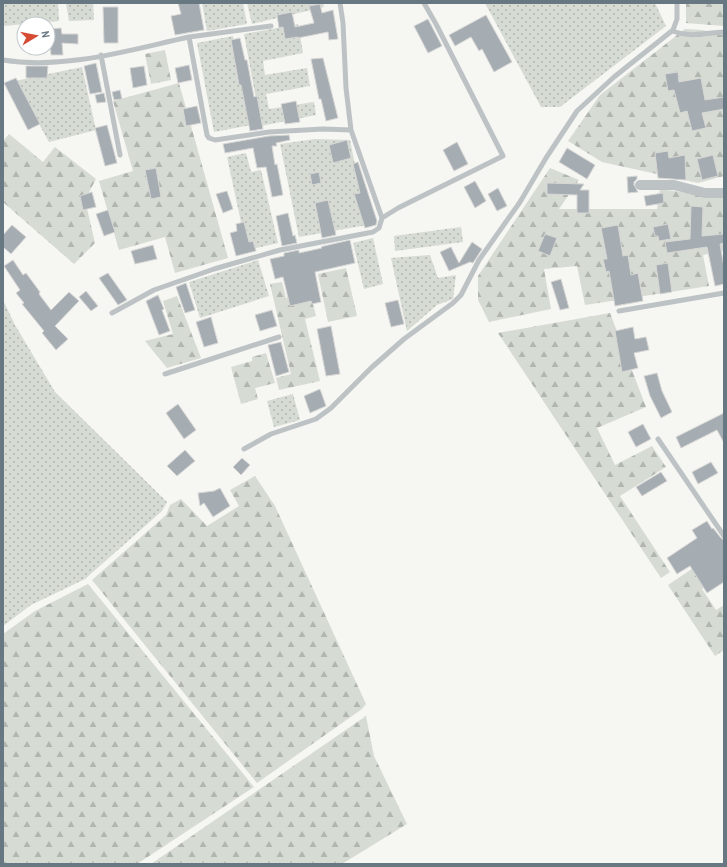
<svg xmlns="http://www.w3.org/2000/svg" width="727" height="867" viewBox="0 0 727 867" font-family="'Archivo Narrow',sans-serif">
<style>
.green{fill:url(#green-dots)}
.forest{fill:url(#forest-firs)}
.building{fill:#a5adb2;stroke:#d8d7d6}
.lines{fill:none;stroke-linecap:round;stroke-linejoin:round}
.service{stroke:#bdc2c5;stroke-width:5}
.minor{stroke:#bdc2c5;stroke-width:10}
</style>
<defs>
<pattern id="green-dots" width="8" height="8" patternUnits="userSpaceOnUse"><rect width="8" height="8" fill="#d6dbd3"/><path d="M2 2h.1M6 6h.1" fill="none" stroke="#b1b6b1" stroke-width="1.8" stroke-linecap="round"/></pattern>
<pattern id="forest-firs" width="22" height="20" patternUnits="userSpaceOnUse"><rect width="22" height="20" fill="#d6dbd3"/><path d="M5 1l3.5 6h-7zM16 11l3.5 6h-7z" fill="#b1b6b1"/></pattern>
</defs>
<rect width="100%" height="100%" fill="#f6f6f3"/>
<!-- green -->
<path class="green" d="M3,3H58L59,21L3,26Z
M66,3H93L94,20L69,21Z
M202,3H243L247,24L207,31Z
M247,3H323L324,7L252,24Z
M485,3H655L666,26L560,107H541Z
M298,24L303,53L263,61L265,75L307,68L310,86L266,94L269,109L314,102L316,115L261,126L244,34Z
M233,36L251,125L214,132L197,43Z
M82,67L96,130L49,142L15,81Z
M315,139L350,140L367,225L299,237L280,144Z
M246,153L251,172L261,170L278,243L247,250L227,157Z
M461,227L463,242L395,251L394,236Z
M373,238L383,284L364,289L353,243Z
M430,255L438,278L456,275L453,299L437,305L407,331L391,258Z
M258,260L269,296L200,318L189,282Z
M3,300L15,325L55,392L167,502L162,511L85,579L31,605L3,626Z
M293,394L300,420L274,427L267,401Z"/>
<!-- forest -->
<path class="forest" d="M686,3H724V26L686,23Z
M685,29L702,30L724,35V176L698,183L602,162L568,141L600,95Z
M165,50L171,80L151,84L145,54Z
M179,83L228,258L175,273L165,237L119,250L99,181L133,171L113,101Z
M9,134L43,162L55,147L96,179L85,200L95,243L74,264L3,202V141Z
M550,168L579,180L559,209H657L660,189L723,198L724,251L703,255L709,286L585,305L577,266L544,269L551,309L489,322L478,300V276Z
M346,268L357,316L328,322L318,274Z
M282,282L286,298L310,292L316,316L305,319L320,381L279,390L276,378L291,374L270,284Z
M177,296L201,358L167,368L145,341L173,334L163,301Z
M610,313L646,407L597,428L615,465L652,446L666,467L620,496L670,572L661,578L498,333Z
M266,353L275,383L255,388L258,399L241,404L231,367L252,361V357Z
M255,476L275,506L366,704L362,709L257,783L92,580L166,515L170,505L181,499L207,526L239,506L230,490Z
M708,558L721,576L702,589L716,610L724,605V650L715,656L668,585Z
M88,584L254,787L137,864H3V634L35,611Z
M366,716L374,756L407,824L342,864H151Z"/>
<!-- building -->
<path class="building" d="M178,3H199L204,30L175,35L171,16L181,14Z
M320,4L322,13L333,10L338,39L329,40L328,32L298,38V37L285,39L283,27L279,28L277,15L292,12L295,27L314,23L309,6Z
M103,7H118V43H104Z
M486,15L512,62L494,72L482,49L479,51L471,37L455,46L449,35Z
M428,19L442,46L428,53L414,26Z
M61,28L62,34H78V44L62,43L63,55H51L49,29Z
M240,38L245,60H247L254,97L257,96L263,129L250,131L241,85H239L231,40Z
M323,58L338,118L326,121L321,99H319L311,59Z
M96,63L102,92L90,94L84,66Z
M189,65L192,80L178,83L175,68Z
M26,66H48L47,78H26Z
M144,66L147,85L133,88L130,68Z
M678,72L679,82L701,78L705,100L724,97V109L702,113L706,128L692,131L687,111L680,113L674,90L668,91L665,74Z
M16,78L40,124L28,130L4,83Z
M120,90L122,99L114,100L112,92Z
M104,93L106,102L97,103L95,95Z
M296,101L300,122L285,124L281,104Z
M197,106L201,123L186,126L183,109Z
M107,125L117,163L105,166L95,128Z
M289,135L290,140L276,143L277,146H272L275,165L277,164L283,195L272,197L266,167L257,168L253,148L225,153L223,144L269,136Z
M347,140L351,158L333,163L329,145Z
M457,142L468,164L454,171L443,150Z
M567,148L595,165L587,179L559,162Z
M668,151L669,158L685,155L686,180L658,178L655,153Z
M713,155L718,176L702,180L697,159Z
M358,162L377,221L376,225L365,228L354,194L360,193L353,164Z
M156,168L161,197L151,199L145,170Z
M319,172L321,183L312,185L310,174Z
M637,176V179L634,182V185L638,192L628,193L627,177Z
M475,181L486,201L475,208L464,187Z
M547,183L584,184L580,190H589V213H577V195L547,194Z
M498,188L507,206L497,211L488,194Z
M227,191L233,209L223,213L216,194Z
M92,192L96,207L83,210L80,196Z
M663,193L664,203L646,206L644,196Z
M328,200L336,235L322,238L315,203Z
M691,206L703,207L702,236L724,234V243L720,244L724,267V284L715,286L707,247L667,253L665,242L690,239Z
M108,210L115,232L104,236L96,214Z
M288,213L293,236L295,235L297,243L282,246L276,216Z
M244,222L249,242L253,241L256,251L236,256L230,233L237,231L236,224Z
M668,224L671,239L659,241L658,236H655L653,227Z
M12,225L26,237L11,254L3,247V235Z
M618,225L623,256L628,255L631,275L638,273L643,301L615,306L609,271L606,272L603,259H607L601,228Z
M545,234L557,238L550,256L538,251Z
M350,240L355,263L315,272L321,302L312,304L311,301L290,306L283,277L275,279L270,259L284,256V253L299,250V253L322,248L321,247L324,246Z
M472,242L482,249L473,263L470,262L449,271L440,252L451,247L459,263Z
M153,245L157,259L135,264L131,251Z
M13,260L23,275L26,273L40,292L39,294L51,310L69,292L79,301L55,326L68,339L56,350L42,333L44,331L22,304L24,303L16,293L20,290L4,266Z
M668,263L672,292L660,294L656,265Z
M108,273L127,300L118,305L99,278Z
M561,279L569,308L560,310L551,282Z
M186,283L195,310L185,313L176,287Z
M86,291L98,306L91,311L79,297Z
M158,295L164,309L162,310L170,331L159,335L146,301Z
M398,300L404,324L391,327L385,303Z
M272,310L277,326L260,331L255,315Z
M211,317L218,343L204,347L196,322Z
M331,326L340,374L326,376L317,329Z
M633,327L635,339L646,337L649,350L634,353L638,368L622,372L615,331Z
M281,342L289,372L276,376L268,345Z
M657,373L662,391L672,412L661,418L650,396L644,376Z
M320,389L326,406L310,413L304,396Z
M178,404L196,430L184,439L166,413Z
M724,413V443L717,430L681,448L676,437Z
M643,424L651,439L636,447L628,432Z
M185,450L195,461L177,476L167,466Z
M242,458L250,465L241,475L233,467Z
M711,462L718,473L698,484L692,472Z
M661,472L667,481L642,496L636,487Z
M220,488L230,506L213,517L204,503L200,506L198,493L214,491Z
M707,521L712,529L713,528L721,538L724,540V582L707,593L690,566L677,574L667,558L697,538L692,530Z"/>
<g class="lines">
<!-- service -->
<path class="service" d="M340,3L343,23L346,88L351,130L382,218L398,208L503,156L436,24L424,3
M672,31C691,38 705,33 724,32
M189,37L271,26
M101,55L120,155
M3,60C65,70 129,50 189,37L207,135L209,138L215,140L269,132L323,129L351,130
M619,311L724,293
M112,313L154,290L214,269L280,250L373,232L379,228L382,218
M165,374L279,337
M658,439L724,536
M244,449L271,434L316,419L331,408L371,368L404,339L453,303L461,295L479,260L520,202L546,158L577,111L614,77L673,30L677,19V3"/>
<!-- minor -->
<path class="minor" d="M640,185H674L705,193H724"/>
</g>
<!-- border -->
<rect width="727" height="867" fill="none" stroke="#677882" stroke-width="8"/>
<!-- north arrow -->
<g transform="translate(36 36) rotate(80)"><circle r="19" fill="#ffffff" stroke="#c2c9cd"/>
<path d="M0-3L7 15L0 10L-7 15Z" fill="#d54b34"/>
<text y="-6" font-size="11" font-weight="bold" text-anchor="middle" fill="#677882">N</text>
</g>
</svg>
